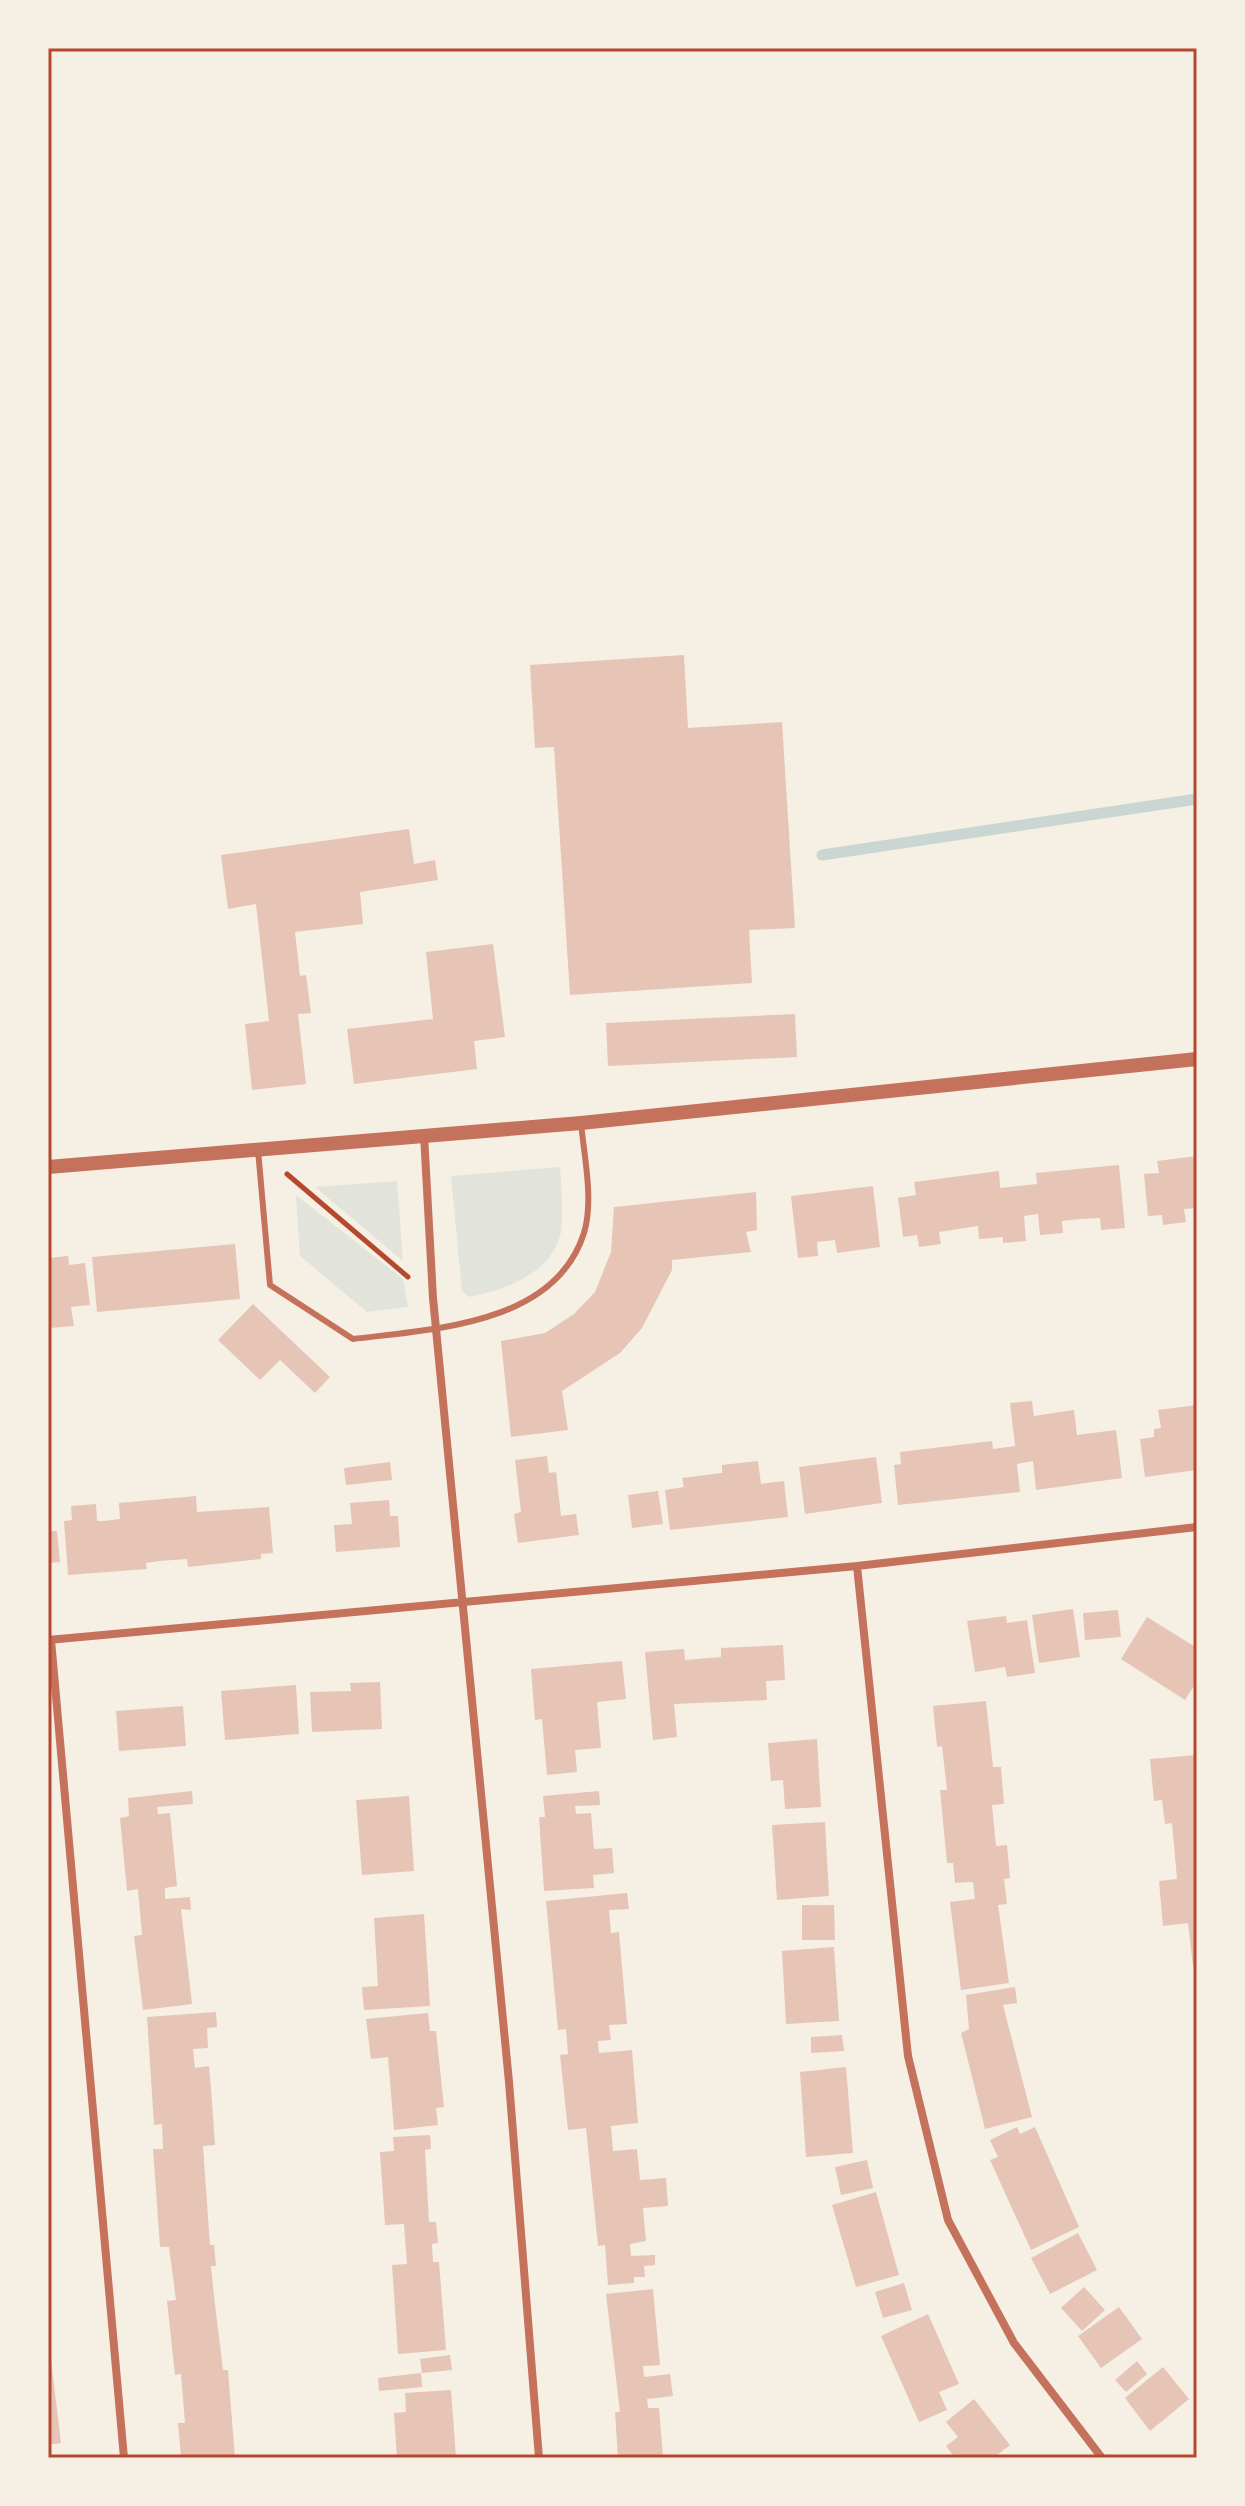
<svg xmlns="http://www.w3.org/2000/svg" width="1245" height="2506" viewBox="0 0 1245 2506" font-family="'DM Sans',sans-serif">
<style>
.green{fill:#e2e4dc}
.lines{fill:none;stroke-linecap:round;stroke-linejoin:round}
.stream{stroke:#c9d6d2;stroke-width:11}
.building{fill:#e6c5b7}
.path{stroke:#b5482f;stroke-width:5}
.service{stroke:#c5725c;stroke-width:6}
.minor{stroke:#c5725c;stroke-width:8}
.tertiary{stroke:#c5725c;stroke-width:14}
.neatline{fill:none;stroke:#b5482f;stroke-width:3}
</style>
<rect width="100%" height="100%" fill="#f6efe4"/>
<!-- green -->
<path class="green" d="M560,1167C561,1186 563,1206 562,1224C559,1270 508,1290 469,1297L462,1291L451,1176Z
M397,1181L403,1261L315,1187Z
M296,1195L403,1279L408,1307L367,1312L300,1256Z"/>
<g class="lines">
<!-- stream -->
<path class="stream" d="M822,855L1197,799"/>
</g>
<!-- building -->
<path class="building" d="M684,655L688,728L782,722L795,928L749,930L752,983L570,995L554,747L535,748L530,665Z
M409,829L414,864L435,860L438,880L360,892L363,924L295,932L300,976L306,975L311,1013L298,1014L306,1084L252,1090L245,1024L269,1021L256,904L228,909L221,855Z
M493,944L505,1037L474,1041L477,1069L354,1084L347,1029L433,1019L426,952Z
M795,1014L797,1057L608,1066L606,1023Z
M1197,1156V1208L1184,1209L1186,1222L1163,1225L1162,1215L1148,1216L1144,1174L1159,1173L1157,1161Z
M1119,1165L1125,1228L1101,1230L1100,1218L1080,1219L1062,1221L1063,1233L1040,1235L1038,1214L1024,1216L1026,1241L1003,1243V1237L979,1239L978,1226L939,1232L941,1244L919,1247L917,1235L903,1237L898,1198L916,1195L914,1182L999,1171L1000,1188L1037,1184L1036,1173Z
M873,1186L880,1247L837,1253L835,1240L817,1242L818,1256L798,1258L791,1196Z
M756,1192L757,1230L746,1232L751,1252L672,1260V1270L642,1328L620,1353L562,1391L568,1430L511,1437L501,1341L545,1333L574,1314L595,1292L611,1252L614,1207Z
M235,1244L240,1299L97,1312L92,1257Z
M68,1256L69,1265L85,1263L90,1305L71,1307L74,1326L50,1328L48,1258Z
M253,1304L330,1377L315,1393L280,1360L260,1380L218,1340Z
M1032,1401L1034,1416L1074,1410L1077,1435L1116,1430L1122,1478L1036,1490L1033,1461L1017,1464L1020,1492L898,1505L894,1465L901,1464L900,1452L992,1441L993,1449L1015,1446L1010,1403Z
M1197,1405V1470L1145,1477L1140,1439L1154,1437V1429L1161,1428L1158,1410Z
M547,1456L549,1473L556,1472L561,1516L576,1514L579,1535L518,1543L514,1514L521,1512L515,1460Z
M876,1457L882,1503L805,1514L799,1467Z
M758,1461L761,1484L784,1481L788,1517L670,1530L665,1490L684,1487L682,1478L722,1473V1465Z
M390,1462L392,1480L346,1485L344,1468Z
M658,1491L663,1524L632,1528L628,1495Z
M196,1496L197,1512L269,1507L273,1553L261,1554V1559L188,1567L187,1559L159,1561L146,1563L147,1569L68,1575L64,1521L72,1520L71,1506L96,1504L97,1521H104L120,1519L119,1503Z
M389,1500L390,1516H398L400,1547L336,1552L334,1525L352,1524L350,1503Z
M48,1531H57L60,1562L48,1563Z
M1073,1609L1080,1657L1039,1663L1032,1615Z
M1118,1610L1121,1637L1085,1640L1083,1613Z
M1006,1616L1007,1623L1027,1620L1035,1673L1007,1677L1005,1667L975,1672L967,1621Z
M1147,1617L1197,1648V1681L1185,1700L1121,1659Z
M783,1645L785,1680L766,1681L767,1700L674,1704L677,1737L653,1740L645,1652L684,1649L685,1660L721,1657V1648Z
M622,1661L626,1699L597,1702L601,1748L575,1750L577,1772L547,1775L542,1719L535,1720L531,1669Z
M380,1682L382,1729L312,1732L310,1692L351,1691L350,1683Z
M296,1685L299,1734L225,1740L221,1691Z
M986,1701L993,1767H1001L1004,1804L992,1805L996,1846L1007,1845L1010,1878L1004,1879L1007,1904L998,1905L1009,1983L961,1990L950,1902L975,1899L973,1882L955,1883L953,1863H947L940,1790H947L942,1746L937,1747L933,1706Z
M183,1706L186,1746L119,1751L116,1711Z
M817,1739L821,1807L785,1809L783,1780L771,1781L768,1743Z
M1197,1755V1966L1193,1967L1188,1923L1163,1926L1159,1881L1177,1879L1172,1823L1165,1824L1162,1800L1154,1801L1150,1759Z
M192,1791L193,1804L157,1807L158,1814L170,1813L177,1886L165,1888V1899L190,1897L191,1910L181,1909L192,2004L143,2010L134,1936L142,1935L138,1889L127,1891L120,1818L129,1816L128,1798Z
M599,1791L600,1805L575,1806L576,1814L591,1813L594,1849L612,1848L614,1873L593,1875L594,1888L544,1891L539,1817H545L543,1796Z
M409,1796L414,1871L362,1875L356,1800Z
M825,1822L829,1896L777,1900L772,1825Z
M627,1893L629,1909L609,1910L611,1933L619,1932L627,2024L609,2025L611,2040L598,2041L599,2053L632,2050L638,2123L611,2126L613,2151L637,2149L640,2180L666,2178L668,2206L643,2208L646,2241L630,2244L631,2256L655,2255V2265L644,2266L645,2277H634V2283L608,2285L605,2245L598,2246L586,2128L568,2130L560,2055L568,2054L566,2029L558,2030L546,1901Z
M802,1905H834L835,1940H802Z
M424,1914L430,2006L364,2010L362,1987L378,1986L374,1918Z
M834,1947L839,2021L786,2024L782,1951Z
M1015,1987L1017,2003L1003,2005L1032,2117L985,2129L961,2033L969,2029L966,1995Z
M216,2012L217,2027L207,2028L208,2048L193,2049L195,2068L209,2066L211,2089L215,2145L203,2146L210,2245H214L216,2266H211L214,2296L223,2370H228L235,2458H181L178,2423H185L181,2374L175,2375L167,2301L176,2300L169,2247H160L153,2149H163L162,2124L154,2125L147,2017Z
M428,2013L430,2031H436L444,2107L436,2108L438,2125L394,2130L388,2057L371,2059L366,2019Z
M842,2035L844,2051L811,2053V2037Z
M846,2067L853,2153L806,2157L800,2072Z
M1017,2127L1020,2134L1035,2127L1079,2227L1031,2250L990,2160L998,2157L990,2140Z
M430,2135L431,2149L425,2150L429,2222H436L438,2243L432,2244L433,2262H439L446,2350L398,2354L392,2265L407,2264L404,2224L385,2225L380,2152L394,2151L393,2137Z
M867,2160L873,2188L841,2195L835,2167Z
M876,2192L899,2275L856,2287L832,2205Z
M1078,2233L1097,2270L1050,2294L1031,2258Z
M904,2283L912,2310L883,2318L875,2292Z
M1084,2287L1105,2310L1082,2331L1061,2308Z
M653,2289L660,2365L643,2366L644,2377L670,2374L673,2396L647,2399L648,2408H659L663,2458H618L615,2412H620L606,2294Z
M1119,2307L1142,2339L1101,2368L1078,2336Z
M928,2314L959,2384L939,2392L947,2410L919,2422L881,2336Z
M48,2335L61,2443L48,2445Z
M450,2355L452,2370L422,2373L420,2359Z
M1137,2361L1147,2374L1126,2392L1115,2380Z
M1163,2367L1189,2399L1150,2431L1125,2398Z
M421,2373L422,2387L379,2391L378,2378Z
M451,2390L456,2458H397L394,2413L406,2412L405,2393Z
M974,2399L1010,2445L993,2458H955L946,2446L958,2437L946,2422Z"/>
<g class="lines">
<!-- path -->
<path class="path" d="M287,1174L408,1277"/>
<!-- service -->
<path class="service" d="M258,1150L270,1285L353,1339C433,1329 555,1325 584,1233C594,1200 584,1156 581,1123"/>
<!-- minor -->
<path class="minor" d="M424,1135L433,1298L509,2082L539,2458
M857,1566L908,2056L948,2220L1014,2343L1102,2458
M48,1640L857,1566L1197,1527
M51,1640L124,2458"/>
<!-- tertiary -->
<path class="tertiary" d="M48,1167L581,1123L1197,1059"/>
</g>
<!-- border -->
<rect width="1245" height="2506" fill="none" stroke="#f6efe4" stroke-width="100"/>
<rect x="50" y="50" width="1145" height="2406" class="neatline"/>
</svg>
